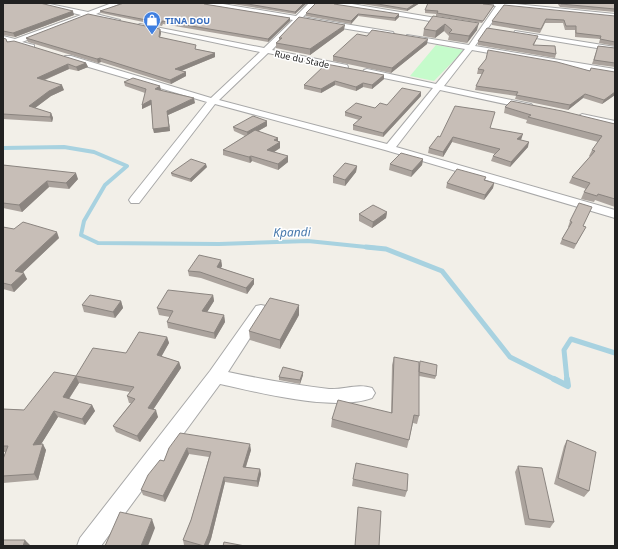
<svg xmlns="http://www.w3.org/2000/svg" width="618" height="549" viewBox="0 0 618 549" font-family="'Noto Sans',sans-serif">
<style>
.park{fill:#c5fbcb}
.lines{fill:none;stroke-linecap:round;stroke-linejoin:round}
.stream-far2{stroke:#a8d2e0;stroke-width:4}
.stream-far1{stroke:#a8d2e0;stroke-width:5}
.stream{stroke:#a8d2e0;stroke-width:6}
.street-casing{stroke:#a8a8a8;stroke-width:2}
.street{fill:#fff;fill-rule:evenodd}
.wall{fill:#aba39d}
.shaded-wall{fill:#8b8580}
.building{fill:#c7beb7;stroke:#8b8580}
.labels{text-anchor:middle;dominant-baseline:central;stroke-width:3;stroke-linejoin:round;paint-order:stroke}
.far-shop-label{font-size:9px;font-weight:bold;fill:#366cbe;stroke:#fff;text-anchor:start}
.far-street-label{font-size:9px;fill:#212121;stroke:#fff}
.water-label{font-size:12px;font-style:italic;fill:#4778ac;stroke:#fff}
</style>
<rect width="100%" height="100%" fill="#f2efe8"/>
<!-- park -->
<path class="park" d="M436,45L464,50L434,81L410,76Z"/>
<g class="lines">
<!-- stream-far2 -->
<path class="stream-far2" d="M3,148L64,147L94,152L127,166L105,185L84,221L81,235L98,243L219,244L308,241L376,248"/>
<!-- stream-far1 -->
<path class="stream-far1" d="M366,247L386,249L442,271L510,357L556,380
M567,380L564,350L571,339L615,353"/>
<!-- stream -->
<path class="stream" d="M554,379L568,386L567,379"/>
<!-- street casing -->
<g class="street-casing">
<path id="street" d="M33,3H45L88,12L112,3H121L96,14L120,20L117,22L89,16L22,42L34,45V49C28,49 16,45 9,45V42L3,40V36L15,39L81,15Z
M202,3H217L296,16L309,3H316L303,17L393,32L394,34L390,36L299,21L272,50L347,65L348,67L347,69H344L268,53L219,100L387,144L433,88L364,74L363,72L364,70L367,69L436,84L465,49L410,39H407V35L469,45L496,6L483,5L480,3H505L615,14V18L503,7L475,46L615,69V75L472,50L444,86L531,104L533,106L531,108L528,109L440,90L396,147L615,210V218L385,150L215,104L139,203H131L129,200L131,197L207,102L65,60L64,58L65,56H71L211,98L260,52L142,27L138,25L140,24L264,48L293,20L205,5Z
M331,3H346L448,20L451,22L448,24L334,5Z
M515,31L615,47V51L518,35L514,33Z
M582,114L615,121V127L579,119L577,117Z
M261,305L266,306L268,310L228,372C261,379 295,385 329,389C343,390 358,383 372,388L375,393L372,398C333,412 261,393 220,384L101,546H77L80,538L210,371L256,306Z"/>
</g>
<!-- street -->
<use href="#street" class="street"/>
</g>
<!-- wall -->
<path class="wall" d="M3,3L74,15L15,37L3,35Z
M226,3H307L295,14Z
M355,3H420L407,11Z
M557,3H615V12L560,7Z
M204,4L290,18V21L268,42L163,24L162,26L101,13L100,11Z
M334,4L399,17L395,21L358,16L351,24L306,16V13Z
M483,4L494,5L493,7L482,23L436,16V14L425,13V10Z
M433,16L477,30L467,43L448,40L449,36L444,31L435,38L423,36L424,29Z
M615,16V46L599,43L600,39L575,37V30H565L563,23H545L540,33L492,25V21Z
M160,29L161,33L160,37L196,49L215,53V57L181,71L186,72V76L171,84L101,62L98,63L28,42L26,38Z
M344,30L310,55L276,48V43L279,40V38Z
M367,36L427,44L391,73L333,61V56Z
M538,36L534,45L556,54L555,58L478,45V41Z
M3,38L7,42L86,63L88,67L78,71L69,69L45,80L64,90L51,96L35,108L51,113L53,118L52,122L3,119Z
M598,46L615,48V67L592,64Z
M478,69L615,72V95L602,104L583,98L568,110L515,99L516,96L475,90L476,86L482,74H477Z
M384,75V79L372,89L363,87L356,91L335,85L321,93L304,89V85Z
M124,82L161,90H160L195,103L168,115L170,131L154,133L151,105L142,109L145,93L125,86Z
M421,96L383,137L353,130V125L359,120L345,116V112L375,108Z
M505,107L615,124V207L595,200L594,202L581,199L584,192L586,189L569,183L572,177L590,157L589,156L592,150L598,142L526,123L527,120L504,113Z
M267,121V126L258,131L278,141L280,148L274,152L288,162L278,170L252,161L250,163L223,155V150L245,136L234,131L233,127Z
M490,128L521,140L528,147L510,167L491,161L493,156L495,154L452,142L443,157L428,153L429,148L440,137Z
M423,159L422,165L411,177L389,170L390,164Z
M3,165L78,179L69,189L49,187L22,212L3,208Z
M357,166L356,172L345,186L333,183V176Z
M207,167L191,182L172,176L171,173Z
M486,177L485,180L494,183L493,188L484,200L446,188L447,183Z
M387,212L386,218L372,228L359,221V214Z
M570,221L583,226V232L574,249L560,244L562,239L569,227H568Z
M3,227L59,238L22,273L27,279L14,292L3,289Z
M221,260L222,266L221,268L254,279V284L247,294L201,278L189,276L188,271Z
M213,295L214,301L207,312L224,315L225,322L215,339L168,328L167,322L170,317L159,315L157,308Z
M121,301L123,308L115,318L84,312L82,305Z
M299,315L280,349L250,340L249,331Z
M167,337L169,343L161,356L179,362L181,368L153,410L158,417L140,442L116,432L113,426L131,403H129L127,396L130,392L79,383L69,399L92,405L95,411L85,425L58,417L41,444L46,450L38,480L3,483V459L6,452H3V409L24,410L76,376L126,353Z
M394,357L419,368L436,376L435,379L419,376V416L417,424L413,423L407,448L331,427L332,419L391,413L392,365Z
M303,375L300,384L279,380V377Z
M567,440L589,491L584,497L554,484L564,446Z
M169,448L251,450L246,467L260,469L261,474L258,487L225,482L211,539L208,546H189L184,545L183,540L191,520L209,457L189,454L165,502L143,495L141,490L164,461Z
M518,466L554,522L550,528L525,525L515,472Z
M353,479L407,491L405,497L352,486Z"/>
<!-- shaded-wall -->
<path class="shaded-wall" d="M304,3H307L295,14V12Z
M416,3H420L407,11V9Z
M73,11L74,15L15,37L13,33Z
M358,14V16L351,24V21Z
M399,14V17L395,21V18Z
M290,18V21L268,42V39Z
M479,23L477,30L467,43L469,36Z
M445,24L444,31L435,38L436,31Z
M345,25L344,30L310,55V49Z
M160,29L161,33L159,41V37Z
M428,39L427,44L391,73L392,68Z
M215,53V57L176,73L175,69Z
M100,58L101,62L98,63L97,59Z
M86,63L88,67L78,71L76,67Z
M68,64L69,69L39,82L37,78Z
M186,72V76L171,84L170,80Z
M384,75V79L372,89V85Z
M335,81V85L321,93V89Z
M363,83V87L356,91V87Z
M62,85L64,90L51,96L31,111L29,106L49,91Z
M160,86L161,90L155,93V89Z
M421,92V96L383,137V133Z
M615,92V95L602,104L604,100Z
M585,94L583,98L568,110L570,105Z
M194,98L195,103L168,115L170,131L154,133L153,129L167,111Z
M151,100L152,104L142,109V105Z
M51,113L53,118L52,122L50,117Z
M267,121V126L248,137L247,132Z
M523,134L521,140L517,139Z
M453,137L452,142L443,157V152Z
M278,138V143L280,142V148L268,156L267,150L274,140Z
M529,142L528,147L510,167L511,162Z
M251,156L252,161L250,163L249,157Z
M288,156V162L278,170V164Z
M423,159L422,165L411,177L412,171Z
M206,164L207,167L191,182L190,179Z
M357,166L356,172L345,186V180Z
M76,173L78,179L69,189L66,183Z
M47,181L49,187L22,212L19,205Z
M494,183L493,188L484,200L485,195Z
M387,212L386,218L372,228L373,222Z
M57,232L59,238L18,277L15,271Z
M221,260L222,266L218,272L217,267Z
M24,273L27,279L14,292L11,285Z
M254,279V284L247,294L246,288Z
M213,295L214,301L204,317L202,311Z
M121,301L123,308L115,318L113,312Z
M299,305V315L280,349V340Z
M224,315L225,322L215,339L214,333Z
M167,337L169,343L159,361L157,355Z
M179,362L181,368L150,414L148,408Z
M303,372V375L300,384V380Z
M76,376L79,383L66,403L63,397Z
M92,405L95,411L85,425L82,419Z
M156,410L158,417L140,442L137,436Z
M54,411L58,417L37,451L33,445Z
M43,444L46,450L38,480L34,474Z
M250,444L251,450L244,472L243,467Z
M187,448L189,454L165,502L163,496Z
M260,469L261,474L258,487L257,481Z
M224,477L225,482L211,539L208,546H204Z
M152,519L155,528L148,546H141Z
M25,540L30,545V546H23Z"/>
<!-- building -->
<path class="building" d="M3,3H40L73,11L13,33L3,31Z
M124,3H203L204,4L290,18L268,39L162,21V23L100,11Z
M242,3H304L295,12Z
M316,3H333L334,4L399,14L395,18L358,14L351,21L306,13Z
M372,3H416L407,9Z
M428,3H482L483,4L494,5L483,21L437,13L438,11L425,10Z
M561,3H615V9L561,4Z
M504,5L615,16V42L600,39L601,36L576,33V26H566L564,20L546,19L541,29L492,21Z
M88,14L160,29L159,37L196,45L195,49L215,53L175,69L186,72L170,80L100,58L97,59L26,38Z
M433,16L479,23L469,36L449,33L452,30L445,24L436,31L424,29Z
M299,17L345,25L310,49L276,43L282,38H279Z
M487,28L538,36L533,45L555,46L556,54L478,41Z
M372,30L428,39L392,68L333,56L357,34L367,36Z
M3,38L6,39L7,42L14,41L86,63L76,67L68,64L37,78L62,85L49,91L29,106L51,113L50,117L3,114V112H4H3Z
M598,46L615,48V63L594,60Z
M488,50L557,62L590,71L591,68L615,72V92L604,100L585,94L570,105L516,95L518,92L476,86L484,70L478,69L486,59Z
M326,64L384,75L372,85L363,83L356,87L335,81L321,89L304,85Z
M133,78L160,86L155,89L194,98L167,111L169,127L153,129L151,100L142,105L146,89L124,82Z
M402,88L421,92L383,133L353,125L362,117L345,112L356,103L375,108L380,103L387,105Z
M511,101L562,111L615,124V199L598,194L597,196L584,192L590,183L572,177L595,151L592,150L602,136L528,117L531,115L505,107Z
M455,106L495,112L490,128L523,134L517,139L529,142L511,162L493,156L500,149L453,137L443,152L429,148L438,136L440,137Z
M253,116L267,121L247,132L233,127Z
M255,130L278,138L274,140L280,142L267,150L288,156L278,164L251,156L249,157L223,150Z
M401,153L423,159L412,171L390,164Z
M191,159L206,164L190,179L171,173Z
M345,163L357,166L345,180L333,176Z
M3,165L76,173L66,183L47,181L19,205L3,203Z
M457,169L486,177L484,180L494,183L485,195L447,183Z
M579,203L592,207L583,226L586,227L576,244L562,239L572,222L570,221Z
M373,205L387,212L373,222L359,214Z
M23,222L57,232L15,271L24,273L11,285L3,283V227L14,229Z
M199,255L221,260L217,267L254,279L246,288L200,272L188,271Z
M168,290L213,295L202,311L224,315L214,333L167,322L173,311L157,308Z
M90,295L121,301L113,312L82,305Z
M270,298L299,305L280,340L249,331Z
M139,332L167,337L157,355L179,362L148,408L156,410L137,436L113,426L135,399L127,396L134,387L76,376L93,348L126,353Z
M394,357L419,362V416L414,415L409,440L332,419L338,400L392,413Z
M420,361L437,365L436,376L419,372Z
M283,367L303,372L300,380L279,377Z
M54,372L76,376L63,397L92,405L82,419L54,411L33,445L43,444L34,474L3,476V459L8,446H3V409L24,410Z
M180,433L250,444L243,467L260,469L257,481L224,477L209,534L204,546L183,540L191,520L211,452L187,448L163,496L141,490L148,475L160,460L164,461L169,448Z
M567,440L596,452L589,491L558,478Z
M356,463L408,474L407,491L353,479Z
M518,466L542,468L554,522L529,519Z
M358,507L381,511L379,546H355Z
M120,512L152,519L141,546H105Z
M3,540H25L23,546H3Z
M224,542L245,546H223Z"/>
<!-- icons -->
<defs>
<g id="shop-pin" transform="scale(0.9)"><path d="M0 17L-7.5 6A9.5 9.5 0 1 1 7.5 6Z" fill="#3f7fe0" stroke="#fff"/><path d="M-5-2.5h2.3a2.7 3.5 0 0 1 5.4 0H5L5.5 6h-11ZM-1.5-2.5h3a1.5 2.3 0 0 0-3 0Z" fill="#fff"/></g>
</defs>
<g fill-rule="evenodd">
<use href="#shop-pin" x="152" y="20"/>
</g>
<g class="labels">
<!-- far-shop labels -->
<g class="far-shop-label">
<text x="165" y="20">TINA DOU</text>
</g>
<!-- far-street labels -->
<g class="far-street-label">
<text transform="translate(302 59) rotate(12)">Rue du Stade</text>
</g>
<!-- water labels -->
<g class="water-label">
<text transform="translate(292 232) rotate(-1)">Kpandi</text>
</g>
</g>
<!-- border -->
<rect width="618" height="549" fill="none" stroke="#212121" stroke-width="8"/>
</svg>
